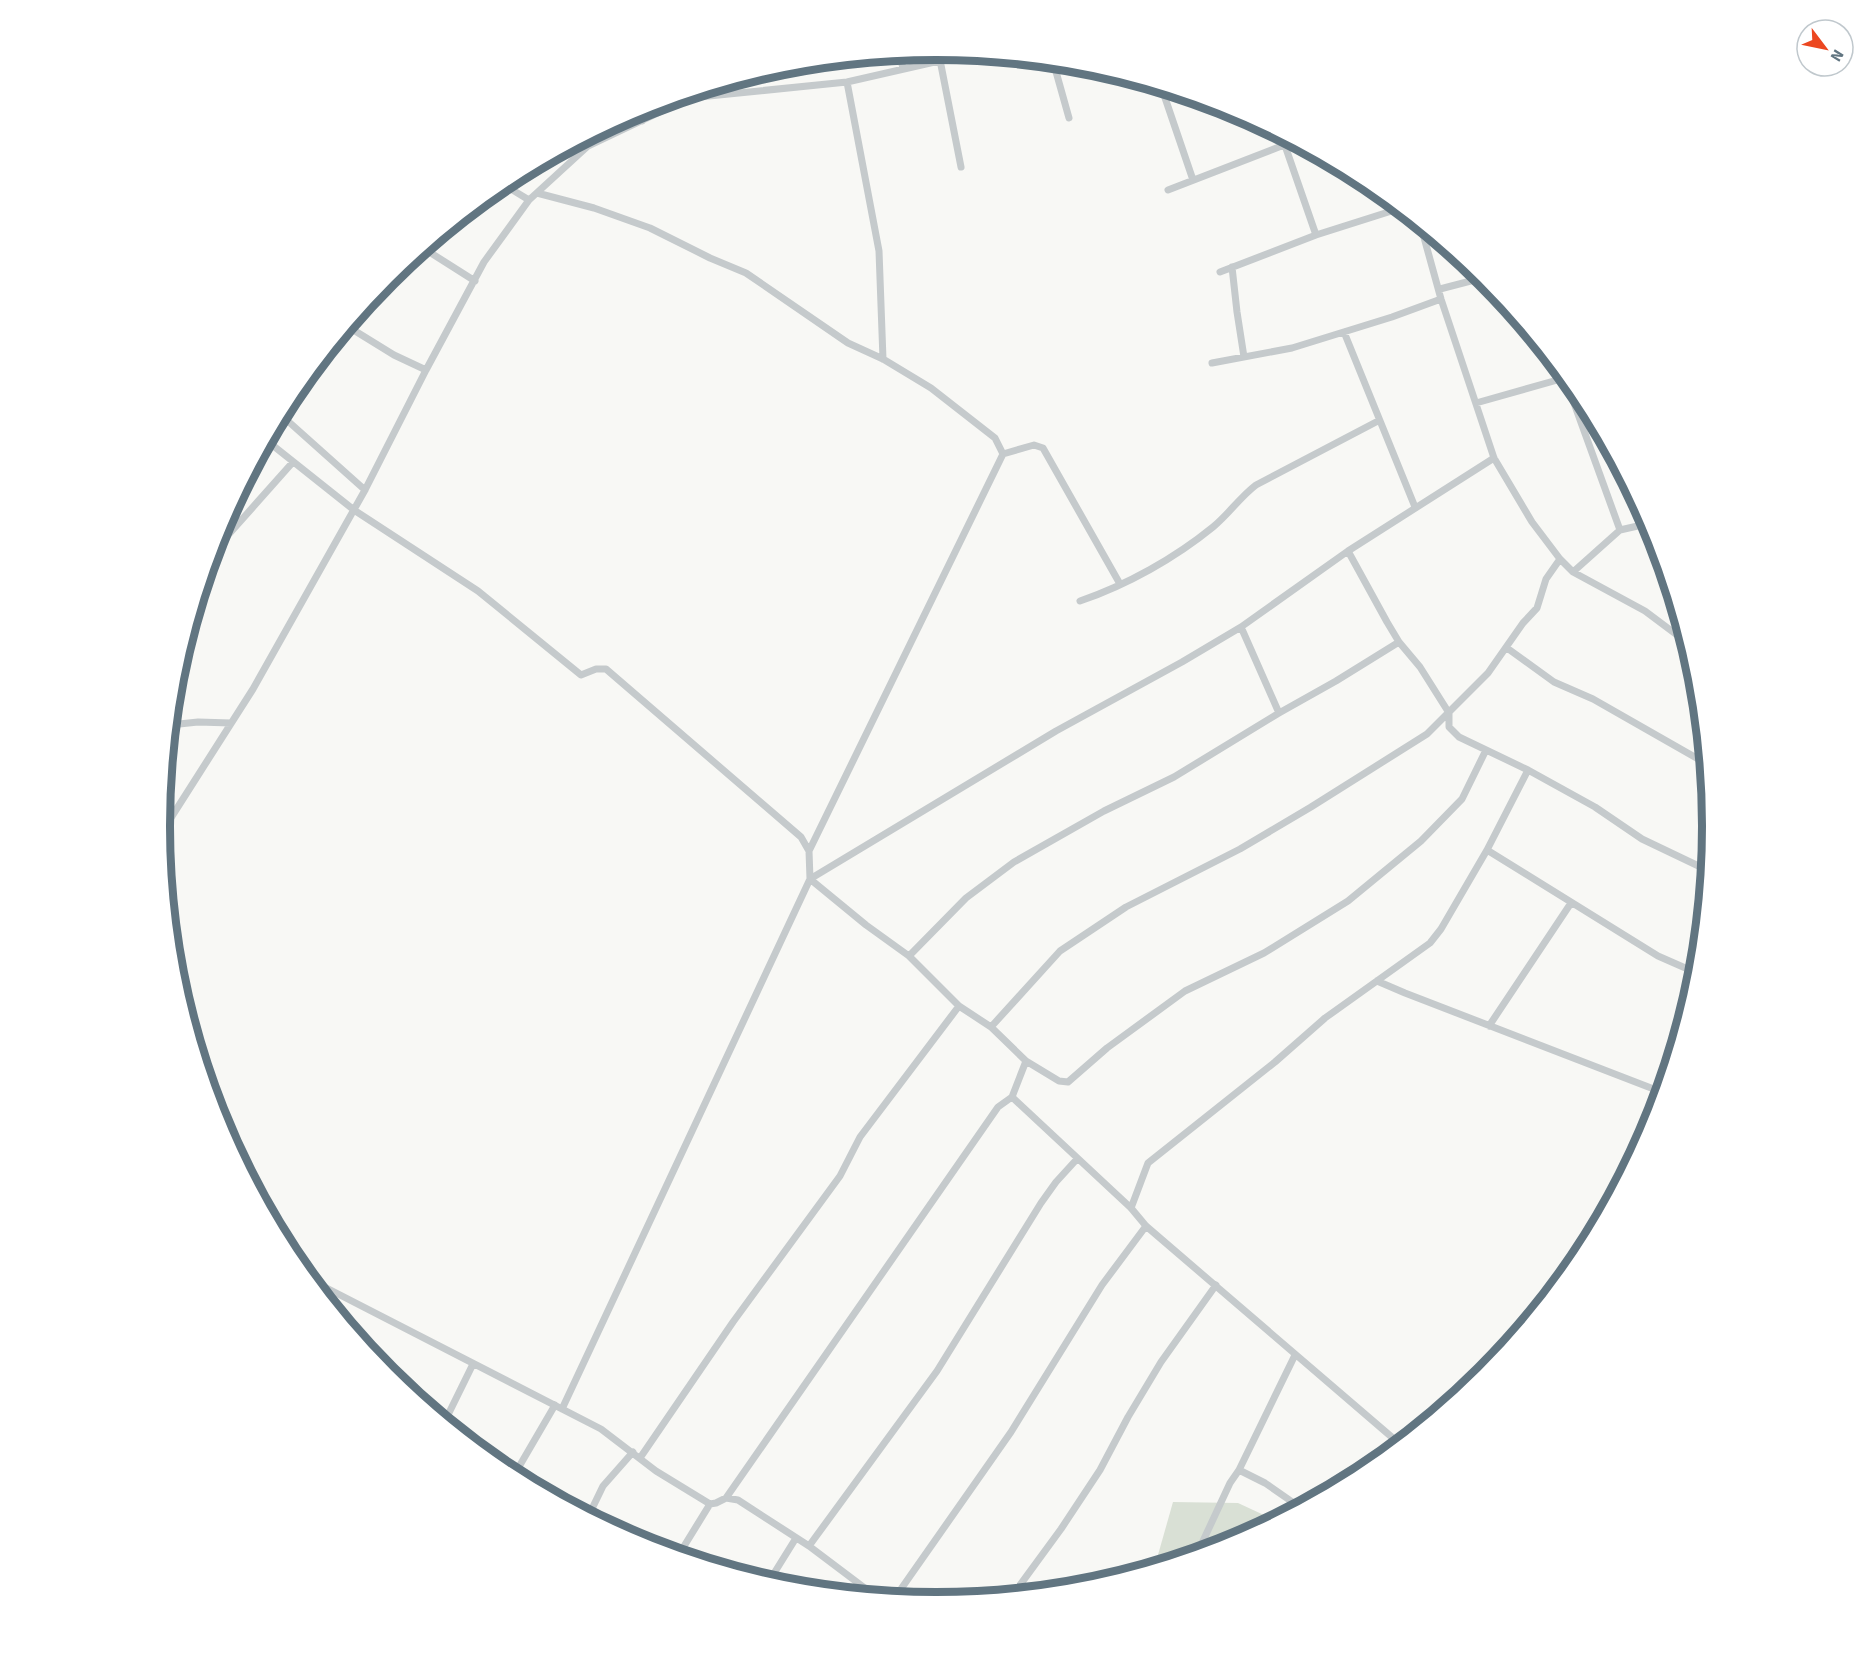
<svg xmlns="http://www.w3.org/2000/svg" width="1873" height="1653" viewBox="0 0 1873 1653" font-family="'Source Sans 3',sans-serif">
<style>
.green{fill:#d9e0d5}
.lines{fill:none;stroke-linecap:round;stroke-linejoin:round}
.street{stroke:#c5cacc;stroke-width:7}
.rim{fill:none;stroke:#617581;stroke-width:8}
</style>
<rect width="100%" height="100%" fill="#f8f8f5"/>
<!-- green -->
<path class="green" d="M1173,1502L1238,1503L1277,1521L1234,1544L1154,1569Z"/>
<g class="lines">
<!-- street -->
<path class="street" d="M899,53L903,68
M940,60L961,167
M1053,61L1069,118
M847,82L879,251L883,359
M1161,86L1193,180
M639,109L642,121
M1281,134L1316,235
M501,183L529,200
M1168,190L1284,145
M537,193L594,208L650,228L710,258L746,273L848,343L883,359L931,388L995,438L1003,454L1034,445L1043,448L1120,584
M1420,223L1441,299L1494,458L1532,522L1560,559L1573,572L1645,611L1689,644
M423,248L475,281
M1232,267L1237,312L1244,357
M1220,272L1316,235L1401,208
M1440,289L1486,277
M347,326L394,355L426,370
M1344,332L1415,507
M1212,363L1292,348L1392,317L1441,299
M1562,370L1620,530
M1476,403L1568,377
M280,414L365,490
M266,440L354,510L478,591L581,675L596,669H606L801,837L809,851L810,879L562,1409
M212,550L221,543L293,462
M1573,572L1620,530L1651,523
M1080,601C1127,585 1175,558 1213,527C1229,514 1240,497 1256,485L1378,421
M1241,627L1279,713
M1507,648L1554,682L1593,699L1707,764
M170,725L198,722L231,723
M1528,770L1595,807L1642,839L1709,871
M160,835L253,689L365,490L426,370L484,262L529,200L588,146L689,98L847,82L974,53
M1487,850L1658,956L1699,974
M809,851L1003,454
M810,879L866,925L909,956L959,1006L991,1027L1026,1061L1012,1097L1131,1208L1146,1226L1401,1445
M810,879L1056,731L1182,662L1241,627L1348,551L1494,458
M909,956L966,898L1014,862L1104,811L1174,777L1279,713L1336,681L1399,642
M1377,981L1405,993L1664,1093
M1489,1026L1571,903
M991,1027L1060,951L1126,907L1240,849L1311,807L1427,734L1488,673L1523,623L1537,608L1546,579L1560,559
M1026,1061L1059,1081L1068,1082L1107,1048L1185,991L1264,953L1348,901L1421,841L1462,799L1486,750
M1131,1208L1148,1163L1275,1062L1325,1018L1430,943L1441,929L1487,850L1528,770L1459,737L1449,727V713L1420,667L1399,642L1387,622L1348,551
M307,1278L601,1429L656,1471L710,1504L716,1503L726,1498L738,1500L809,1546L878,1598
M444,1423L473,1364
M640,1458L733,1322L840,1176L860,1137L959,1006
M1239,1470L1295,1355
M513,1477L555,1405
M726,1498L998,1107L1012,1097
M588,1517L603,1486L633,1452
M809,1546L937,1371L1041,1203L1056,1182L1077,1159
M678,1556L710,1504
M1196,1556L1230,1483L1239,1470L1265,1483L1301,1508
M768,1583L796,1538
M1012,1596L1061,1529L1100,1470L1128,1417L1161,1362L1216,1285
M894,1599L1011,1432L1102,1285L1146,1226"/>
</g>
<!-- crop -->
<path d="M0 0H1873V1653H0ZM170 826a766 766 0 1 1 1532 0a766 766 0 1 1-1532 0Z" fill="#fff" fill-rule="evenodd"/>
<path class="rim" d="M170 826a766 766 0 1 1 1532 0a766 766 0 1 1-1532 0Z"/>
<!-- north arrow -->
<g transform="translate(1825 48) rotate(122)"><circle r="28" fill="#ffffff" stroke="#c0c8cd" stroke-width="1.5"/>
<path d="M0-4.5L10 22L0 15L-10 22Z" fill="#ec4720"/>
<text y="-9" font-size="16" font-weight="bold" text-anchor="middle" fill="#617581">N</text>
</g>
</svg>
